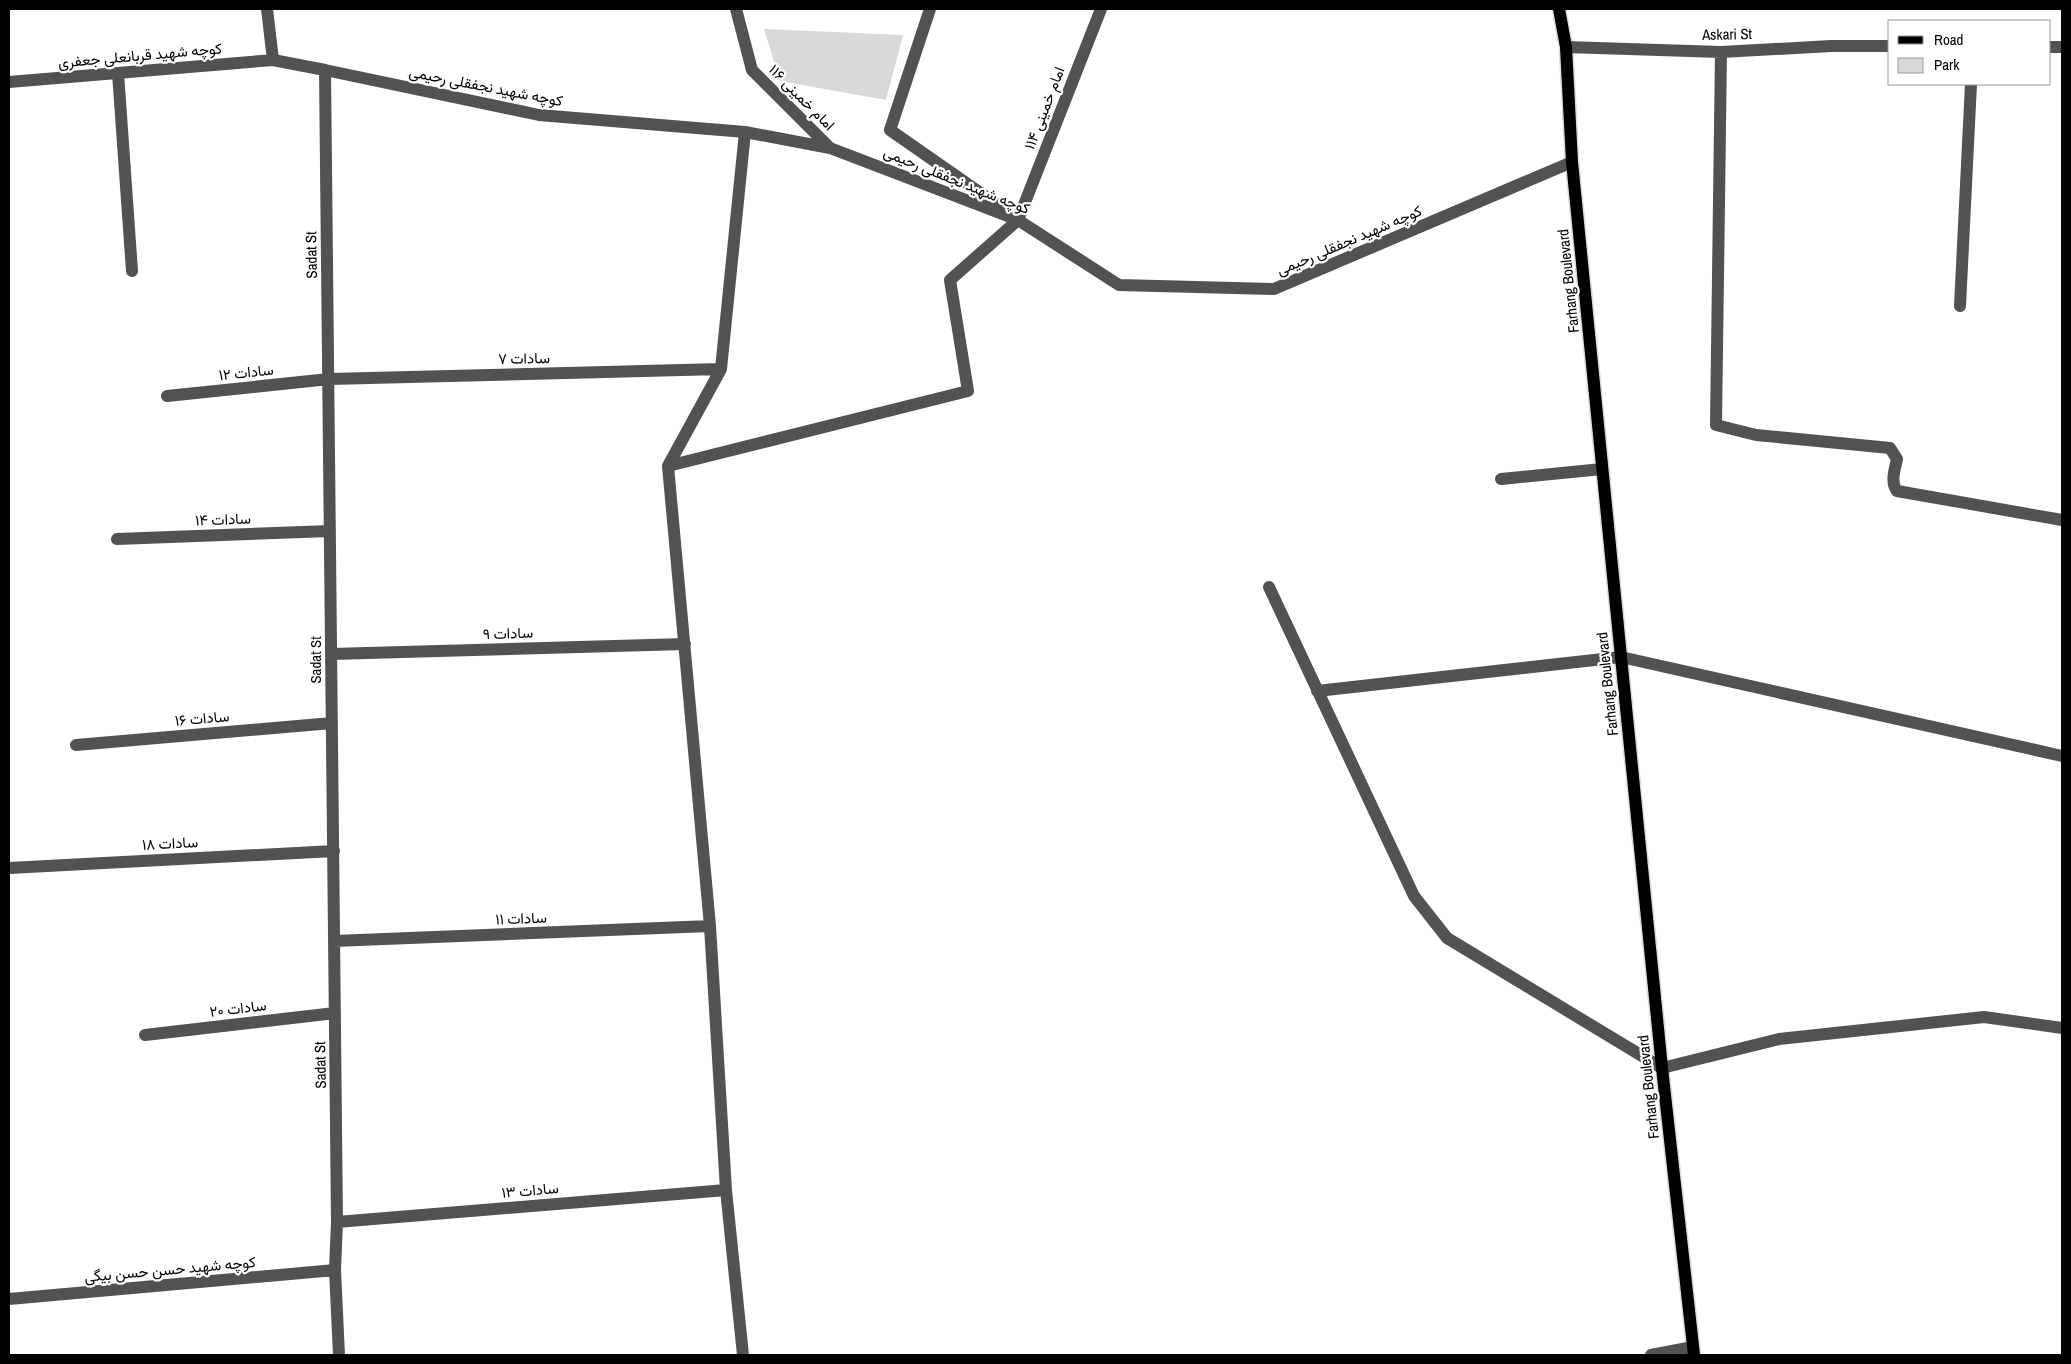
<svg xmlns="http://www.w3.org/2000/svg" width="2071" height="1364" viewBox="0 0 2071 1364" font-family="'Archivo Narrow',Vazirmatn,sans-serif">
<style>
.green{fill:#d9d9d9}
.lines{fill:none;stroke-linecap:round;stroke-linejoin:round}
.major-casing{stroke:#dbdbdb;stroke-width:15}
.minor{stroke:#525252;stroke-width:12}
.major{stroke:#000;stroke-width:12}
.labels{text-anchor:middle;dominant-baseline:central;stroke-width:4.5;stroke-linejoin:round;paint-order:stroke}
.street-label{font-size:15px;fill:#000;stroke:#fff}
</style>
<rect width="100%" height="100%" fill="#fff"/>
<!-- green -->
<path class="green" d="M764,29L903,35L886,100L780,81Z"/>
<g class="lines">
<!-- major casing -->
<g class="major-casing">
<path id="major" d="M1559,9L1566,47L1572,162L1621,657L1662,1068L1694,1355"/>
</g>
<!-- minor -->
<path class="minor" d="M267,9L273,60L325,70L337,1222L335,1270L339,1355
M736,9L752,70L830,148
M930,9L890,130L1002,208
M1566,47L1721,52L1831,46H1890
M2050,47H2062
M1721,52L1716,425L1756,435L1890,448L1897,459C1895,469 1890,482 1897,491L2062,520
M325,70L539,115L745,132L830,148L1018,220L1119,285L1274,289L1572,162
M118,73L132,271
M9,82L273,60
M1960,306L1971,84
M167,396L329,379L721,369
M668,466L968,391L950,280L1018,220L1101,9
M1501,479L1602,469
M117,539L330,531
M1269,587L1414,896L1447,938L1662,1068L1779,1039L1984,1017L2062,1028
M332,654L685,644
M1317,691L1621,657L2062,756
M76,745L332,723
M9,868L334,851
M334,941L710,926
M145,1035L335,1013
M337,1222L726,1190
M9,1299L335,1270
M743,1355L726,1190L710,926L668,466L721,369L745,132
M1651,1355L1693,1347"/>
<!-- major -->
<use href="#major" class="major"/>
</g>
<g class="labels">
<!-- street labels -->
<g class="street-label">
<text transform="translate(1727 34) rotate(-1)">Askari St</text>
<text transform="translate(140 55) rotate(-5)">کوچه شهید قربانعلی جعفری</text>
<text transform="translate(486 86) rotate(11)">کوچه شهید نجفقلی رحیمی</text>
<text transform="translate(802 97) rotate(45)">امام خمینی ۱۱۶</text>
<text transform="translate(1044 108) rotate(-69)">امام خمینی ۱۱۴</text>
<text transform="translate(957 180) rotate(22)">کوچه شهید نجفقلی رحیمی</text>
<text transform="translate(1349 240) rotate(-23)">کوچه شهید نجفقلی رحیمی</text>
<text transform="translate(311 255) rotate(-91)">Sadat St</text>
<text transform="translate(1568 281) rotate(-96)">Farhang Boulevard</text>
<text transform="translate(524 358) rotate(-1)">سادات ۷</text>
<text transform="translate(246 372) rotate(-6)">سادات ۱۲</text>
<text transform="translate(223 519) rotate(-2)">سادات ۱۴</text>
<text transform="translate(508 633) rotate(-2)">سادات ۹</text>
<text transform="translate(315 660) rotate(-90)">Sadat St</text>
<text transform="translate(1607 684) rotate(-96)">Farhang Boulevard</text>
<text transform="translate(202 718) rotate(-5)">سادات ۱۶</text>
<text transform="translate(170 843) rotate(-3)">سادات ۱۸</text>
<text transform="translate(521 918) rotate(-2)">سادات ۱۱</text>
<text transform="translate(238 1008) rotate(-7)">سادات ۲۰</text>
<text transform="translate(320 1065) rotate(-91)">Sadat St</text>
<text transform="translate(1648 1087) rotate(-96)">Farhang Boulevard</text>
<text transform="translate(530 1190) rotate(-5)">سادات ۱۳</text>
<text transform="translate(170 1269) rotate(-5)">کوچه شهید حسن حسن بیگی</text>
</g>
</g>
<!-- border -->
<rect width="2071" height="1364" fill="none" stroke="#000000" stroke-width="20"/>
<!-- legend -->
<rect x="1888" y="20" width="162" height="65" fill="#ffffff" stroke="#999999"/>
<rect x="1898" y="36" width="25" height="8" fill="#000000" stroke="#999999"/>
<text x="1934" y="45" font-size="15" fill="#000000">Road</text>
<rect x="1898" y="58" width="25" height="15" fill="#d9d9d9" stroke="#999999"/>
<text x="1934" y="70" font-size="15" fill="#000000">Park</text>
</svg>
